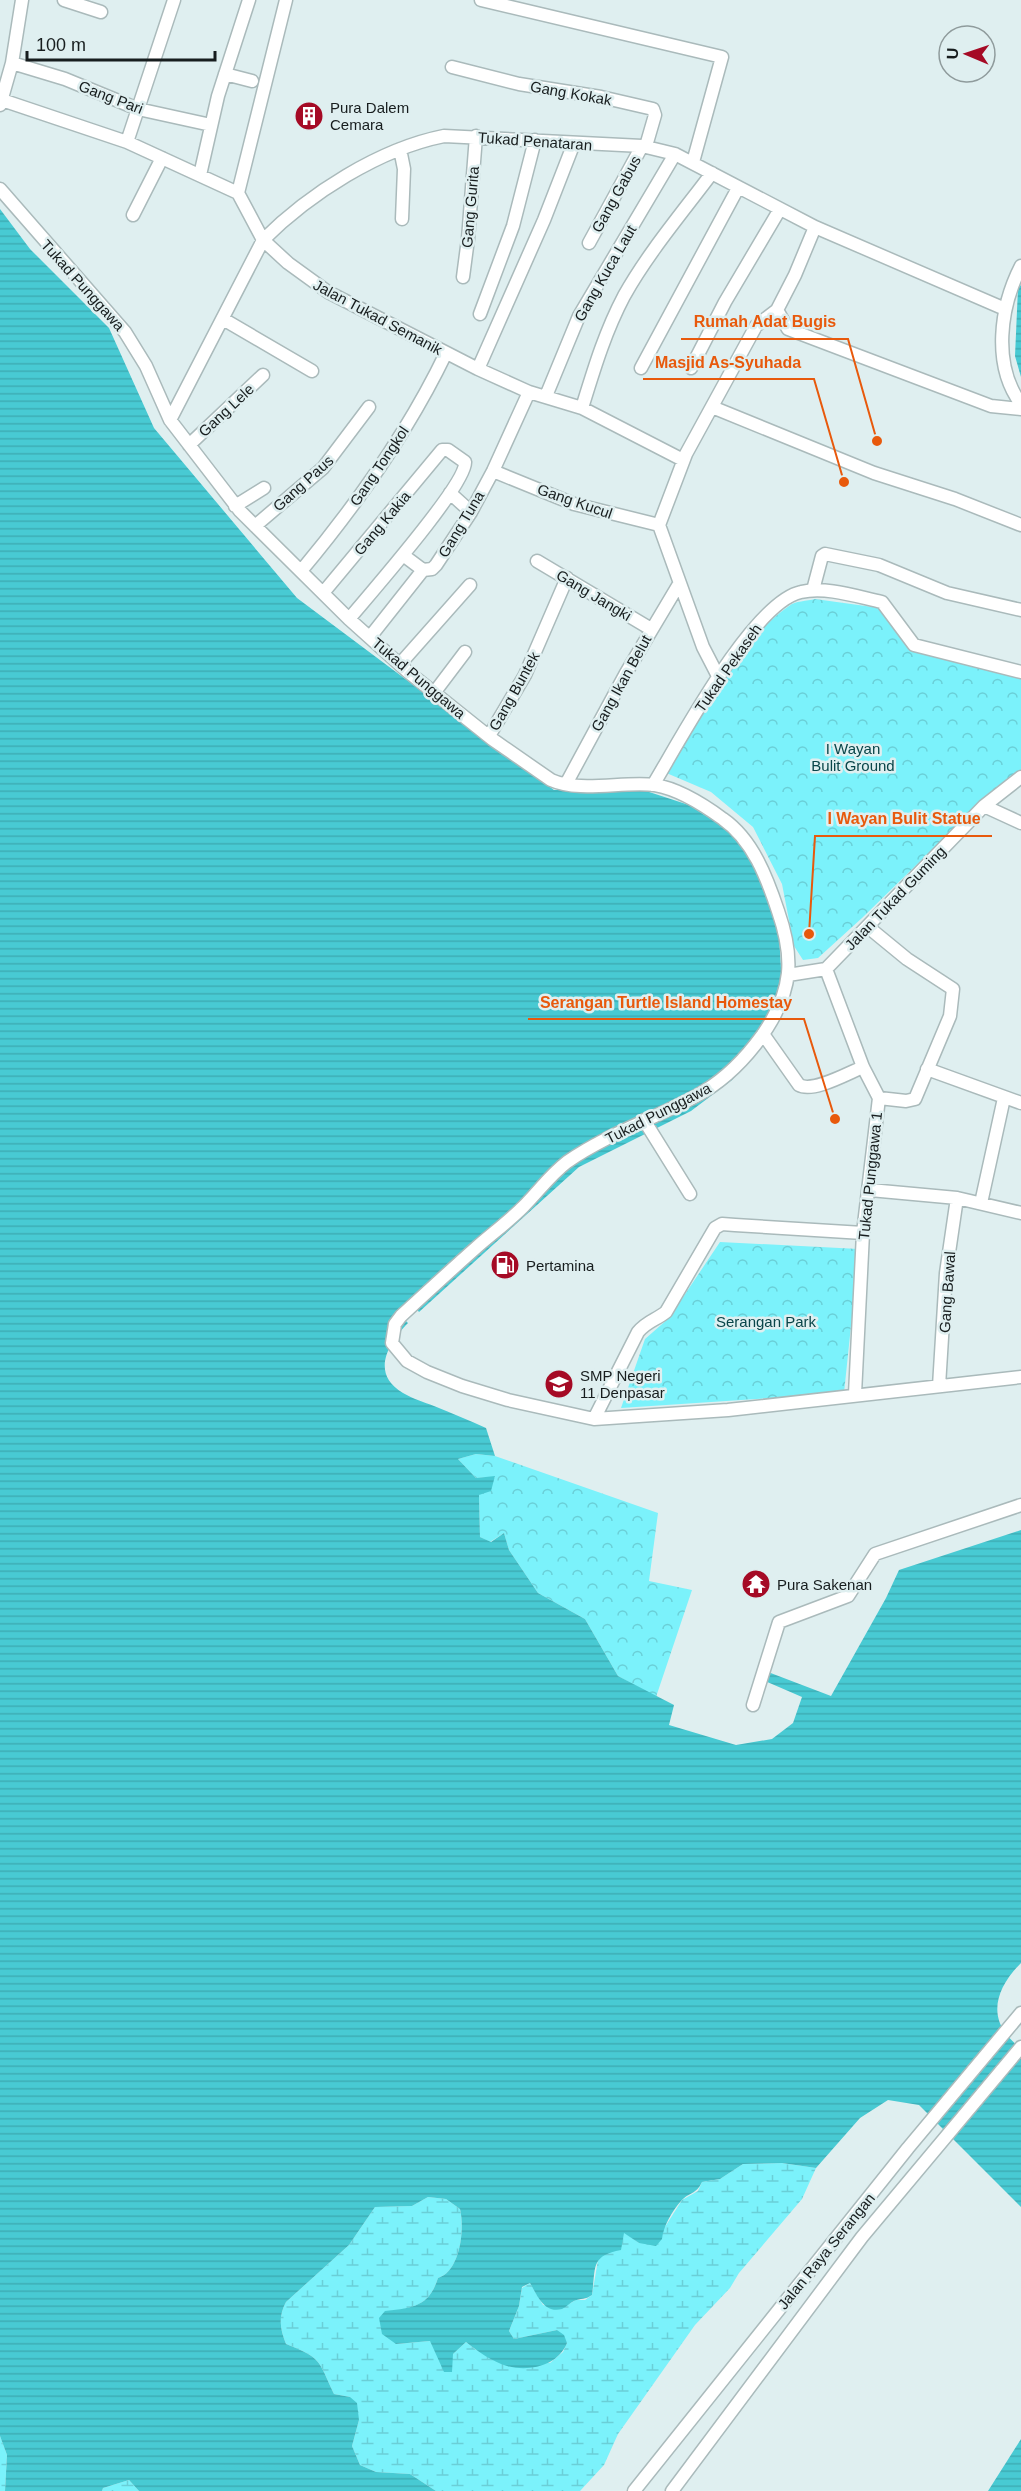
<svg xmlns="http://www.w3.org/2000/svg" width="1021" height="2491" viewBox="0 0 1021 2491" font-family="Helvetica,sans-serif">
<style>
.forest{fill:url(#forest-crowns)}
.wetland{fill:url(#wetland-marsh)}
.water{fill:url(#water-rules)}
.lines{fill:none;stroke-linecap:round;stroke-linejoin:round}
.minor-casing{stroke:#aababb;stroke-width:15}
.minor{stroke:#fff;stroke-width:12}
.labels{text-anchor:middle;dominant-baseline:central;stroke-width:5;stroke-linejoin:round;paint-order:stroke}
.street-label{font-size:15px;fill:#171d1e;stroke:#dfeff0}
.poi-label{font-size:15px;fill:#171d1e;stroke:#dfeff0;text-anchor:start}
.park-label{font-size:15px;fill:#094549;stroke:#dfeff0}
.leader{fill:none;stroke:#e8590c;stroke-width:2}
.callout-dot{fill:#e8590c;stroke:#dfeff0;stroke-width:2}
.callout-label{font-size:16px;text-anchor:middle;font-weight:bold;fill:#e8590c;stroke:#dfeff0;stroke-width:5;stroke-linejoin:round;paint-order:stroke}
</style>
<defs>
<pattern id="forest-crowns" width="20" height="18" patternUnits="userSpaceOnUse" patternTransform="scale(1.5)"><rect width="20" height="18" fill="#7bf2fb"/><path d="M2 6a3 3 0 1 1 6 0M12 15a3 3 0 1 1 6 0" fill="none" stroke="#6acfd7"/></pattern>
<pattern id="wetland-marsh" width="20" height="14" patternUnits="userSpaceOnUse" patternTransform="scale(1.5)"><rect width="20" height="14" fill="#7bf2fb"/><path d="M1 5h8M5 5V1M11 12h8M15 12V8" fill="none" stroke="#6acfd7"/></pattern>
<pattern id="water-rules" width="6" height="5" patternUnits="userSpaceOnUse" patternTransform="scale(1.5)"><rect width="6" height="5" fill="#48cad3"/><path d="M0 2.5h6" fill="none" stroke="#3eadb5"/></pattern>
</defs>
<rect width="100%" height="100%" fill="#dfeff0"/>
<!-- forest -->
<path class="forest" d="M815,599L880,608L911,650L1021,678V770L982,801L862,918L818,958L803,960L794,946L782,884L753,827L711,792L664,772C696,723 741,638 789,606C795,601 807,601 815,599Z
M720,1242L859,1249L844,1393L621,1408L645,1339L669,1318Z
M476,1454L495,1456L658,1513L649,1581L692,1590L656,1697L618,1676L585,1619L538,1593L509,1550L504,1533L490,1542L480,1537L479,1495L495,1477L476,1478L458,1459Z"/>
<!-- wetland -->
<path class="wetland" d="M782,2163L816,2168L802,2199L739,2273L730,2288L695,2325L618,2434L604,2465L580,2491H436L410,2474L376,2472L360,2465L352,2446L359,2420L350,2397L334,2394C318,2360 322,2358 286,2344C280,2329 278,2317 286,2302L349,2245L375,2207L412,2206L428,2197L446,2199L460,2209C465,2229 460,2272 438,2278C429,2307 412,2308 385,2312L396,2344L430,2341L453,2354L466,2342L476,2350L550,2363L563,2352L567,2343L557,2330L514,2339L509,2331L519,2306L522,2288L530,2283L543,2305L560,2309L576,2300H585L592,2295L598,2260L624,2232L639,2243L663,2230L682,2200L698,2191L702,2182L720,2179L743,2164Z
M0,2436L7,2455L5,2491H0Z
M129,2480L139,2491H102L103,2488Z"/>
<!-- water -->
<path class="water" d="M0,209L30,249L109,328L154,428L297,598L554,790L640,789L689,805L742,839L767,898L779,935L783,1001L763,1043L732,1080L691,1111L579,1167L419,1312L415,1307L403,1318L408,1323C388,1343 370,1374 403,1393C413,1399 424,1402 434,1406C451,1413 469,1420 486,1428L495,1456L476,1454L458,1459L476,1478L495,1476L491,1491L479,1495L480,1537L491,1542L504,1533L509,1550L538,1593L585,1619L618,1676L674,1705L669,1725L736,1745L772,1739L793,1723L802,1697L765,1681L768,1672L831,1696L886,1598L899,1570L1021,1530V1963C993,1991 986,2023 1021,2048V2207L919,2105L888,2100L860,2118L816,2168L782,2163L743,2164L720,2179L702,2182C696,2195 689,2192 681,2201C672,2211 663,2227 662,2239L656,2246L639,2243L624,2233L621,2250C590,2256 596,2267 592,2295C585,2300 581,2298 574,2301C570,2303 566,2307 562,2309C544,2314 537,2295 530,2283L522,2287L519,2306L509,2331L514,2339L557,2330L564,2335L567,2343C558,2366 529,2372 507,2366C493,2362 477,2351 466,2342L453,2354L452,2372H444L430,2341L396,2344L382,2334L379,2318L385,2311C412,2308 429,2307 438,2278C460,2272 465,2229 460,2209L446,2199L428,2197L412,2206L375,2207L349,2245L286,2302C278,2317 280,2329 286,2344C322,2358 318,2360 334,2394L350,2397L357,2403L359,2420L352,2446L360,2465L376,2472L410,2474L436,2491H139L129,2480L103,2488L102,2491H5L7,2455L0,2436Z
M1021,285V377L1015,356L1018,288Z
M1021,2439V2491H988Z"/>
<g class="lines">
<!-- minor casing -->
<g class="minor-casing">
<path id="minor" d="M64,0L101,12
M481,0L722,57L693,162
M12,63L65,79L138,109L211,125
M452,67L519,84L601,97L653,109L655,115L646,146
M225,74L252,81
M2,100L127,142L238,193L263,240L288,263L328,292L478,369L529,392L582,408L683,460
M0,105L12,63L22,0
M127,142L174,0
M400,149L404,169L402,219
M200,175L218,96L249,0
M0,189L125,332L146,366L170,420L240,511L349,619L407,671L492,739L551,780C580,793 623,781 655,785C679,789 704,805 723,819C753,840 767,878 778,911C785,931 790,952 788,973C783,1021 737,1074 696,1096C654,1119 607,1134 567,1162C550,1175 538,1192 523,1207C509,1221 493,1233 478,1246C452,1269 427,1292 401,1316L395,1324L392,1343L407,1361L427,1372L462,1386L508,1400L594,1419L728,1410L1021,1377
M238,193L286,0
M133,215L162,158
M589,243L642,146
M1021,266C1000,307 992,365 1021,404
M463,277L468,239L476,136
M777,310L788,329L991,406L1021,409
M480,314L513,226L535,140
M223,319L312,371
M641,368L738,188
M691,368L725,302L780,209
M478,369L544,220L574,143
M546,396L579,316L675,154
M712,407L874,473L955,499L1021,525
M582,408C594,369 605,332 624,296C648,253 682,213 712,173
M170,420L263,240C309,194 379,149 444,136L642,146L675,154L815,227L1005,309
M189,445L263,375
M493,471L574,504L659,525
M450,493L471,512
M235,506L264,488
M255,526L323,468L369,407
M403,555L423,570
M537,561L651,629
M301,571C357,504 408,432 446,353
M813,590L822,556L825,554L879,565L947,593L1021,610
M323,593L442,450H448L465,462C467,484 368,596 349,619
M370,637L423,570L432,569L436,565L471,512L493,471L529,392
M400,664L470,585
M719,678L703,647L659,525L686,454L756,326L777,310L795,275L815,227
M434,693L465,652
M489,736L525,675L567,578
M566,784L626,673L679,584
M653,785C679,742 753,602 801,592C826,586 858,597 882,602L914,645L1021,672
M984,806L1021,823
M868,927L907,959L953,989L950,1016L915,1099L906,1101L879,1098
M826,969L863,1067L879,1098L863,1233L855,1394
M788,975L826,969L984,806L1021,777
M763,1034L799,1085C813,1093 848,1073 863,1067
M927,1069L1021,1103
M644,1120L690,1194
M870,1190L957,1198L1021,1213
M981,1203L1004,1098
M939,1386L946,1273L957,1198
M594,1419L638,1332C647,1321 656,1320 666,1312L715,1228L722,1224L735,1225L863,1233
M753,1705L779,1622L848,1596L875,1554L1021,1505
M634,2491L908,2148L1021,2013
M672,2491L862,2237L1021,2047"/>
</g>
<!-- minor -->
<use href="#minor" class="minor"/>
</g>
<!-- icons -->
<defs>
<g id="building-disc" transform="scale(1.5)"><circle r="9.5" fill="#a50a25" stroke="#dfeff0"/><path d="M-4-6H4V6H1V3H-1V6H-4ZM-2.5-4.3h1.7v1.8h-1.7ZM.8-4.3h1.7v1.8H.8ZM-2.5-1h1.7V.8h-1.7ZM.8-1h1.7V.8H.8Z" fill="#fff"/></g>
<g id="fuel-disc" transform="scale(1.5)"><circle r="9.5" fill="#a50a25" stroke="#dfeff0"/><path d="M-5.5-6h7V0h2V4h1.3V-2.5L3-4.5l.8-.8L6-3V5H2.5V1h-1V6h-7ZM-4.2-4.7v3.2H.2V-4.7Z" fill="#fff"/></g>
<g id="school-disc" transform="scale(1.5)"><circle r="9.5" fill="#a50a25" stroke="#dfeff0"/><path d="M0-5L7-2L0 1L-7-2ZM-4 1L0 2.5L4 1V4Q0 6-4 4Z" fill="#fff"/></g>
<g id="temple-disc" transform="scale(1.5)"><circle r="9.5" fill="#a50a25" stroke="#dfeff0"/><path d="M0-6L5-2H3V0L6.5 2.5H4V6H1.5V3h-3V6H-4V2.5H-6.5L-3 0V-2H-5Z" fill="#fff"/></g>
</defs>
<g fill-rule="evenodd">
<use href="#building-disc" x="309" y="116"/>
<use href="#fuel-disc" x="505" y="1265"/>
<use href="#school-disc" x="559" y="1384"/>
<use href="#temple-disc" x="756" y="1584"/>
</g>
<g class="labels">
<!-- street labels -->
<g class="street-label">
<text transform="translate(571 93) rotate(10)">Gang Kokak</text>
<text transform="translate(111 97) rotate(21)">Gang Pari</text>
<text transform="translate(535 141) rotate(4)">Tukad Penataran</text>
<text transform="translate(616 194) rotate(-61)">Gang Gabus</text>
<text transform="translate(470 207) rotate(-85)">Gang Gurita</text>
<text transform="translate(605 273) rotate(-60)">Gang Kuca Laut</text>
<text transform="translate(83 285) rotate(48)">Tukad Punggawa</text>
<text transform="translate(378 317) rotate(28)">Jalan Tukad Semanik</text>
<text transform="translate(226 410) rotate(-43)">Gang Lele</text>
<text transform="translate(379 466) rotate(-56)">Gang Tongkol</text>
<text transform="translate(303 483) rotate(-42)">Gang Paus</text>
<text transform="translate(575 501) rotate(19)">Gang Kucul</text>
<text transform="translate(382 523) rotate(-50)">Gang Kakia</text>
<text transform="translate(461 524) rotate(-59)">Gang Tuna</text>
<text transform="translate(594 595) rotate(31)">Gang Jangki</text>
<text transform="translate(728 668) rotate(-55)">Tukad Pekaseh</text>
<text transform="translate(419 678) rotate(40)">Tukad Punggawa</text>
<text transform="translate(621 683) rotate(-61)">Gang Ikan Belut</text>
<text transform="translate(514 691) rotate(-61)">Gang Buntek</text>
<text transform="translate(895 898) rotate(-46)">Jalan Tukad Guming</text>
<text transform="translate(658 1113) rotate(-27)">Tukad Punggawa</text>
<text transform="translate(870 1176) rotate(-84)">Tukad Punggawa 1</text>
<text transform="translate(947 1292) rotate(-86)">Gang Bawal</text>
<text transform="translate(826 2251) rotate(-51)">Jalan Raya Serangan</text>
</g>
<!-- poi labels -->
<g class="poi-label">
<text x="330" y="107">Pura Dalem<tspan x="330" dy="17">Cemara</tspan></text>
<text x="526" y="1265">Pertamina</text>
<text x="580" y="1375">SMP Negeri<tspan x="580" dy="17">11 Denpasar</tspan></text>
<text x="777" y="1584">Pura Sakenan</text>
</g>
<!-- park labels -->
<g class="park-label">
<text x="853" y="748">I Wayan<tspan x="853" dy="17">Bulit Ground</tspan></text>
<text x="766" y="1321">Serangan Park</text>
</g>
</g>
<!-- callouts -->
<path class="leader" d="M877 441L848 339H681M844 482L814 379H643M809 934L815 836H992M835 1119L804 1019H528"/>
<g class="callout-dot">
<circle cx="877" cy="441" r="6"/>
<circle cx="844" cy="482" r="6"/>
<circle cx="809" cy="934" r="6"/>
<circle cx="835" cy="1119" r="6"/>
</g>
<g class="callout-label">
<text x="765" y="327">Rumah Adat Bugis</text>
<text x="728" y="368">Masjid As-Syuhada</text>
<text x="904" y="824">I Wayan Bulit Statue</text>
<text x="666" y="1008">Serangan Turtle Island Homestay</text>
</g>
<!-- north arrow -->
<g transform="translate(967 54) rotate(272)"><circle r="28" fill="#dfeff0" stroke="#8f9b9c" stroke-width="1.5"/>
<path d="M0-4.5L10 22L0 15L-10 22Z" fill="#a50a25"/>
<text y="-9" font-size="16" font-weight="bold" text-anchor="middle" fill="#171d1e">U</text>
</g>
<!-- scale -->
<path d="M27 51v9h188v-9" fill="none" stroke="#171d1e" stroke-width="3"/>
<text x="36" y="51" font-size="18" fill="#171d1e" stroke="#dfeff0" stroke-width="4.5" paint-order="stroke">100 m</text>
</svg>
